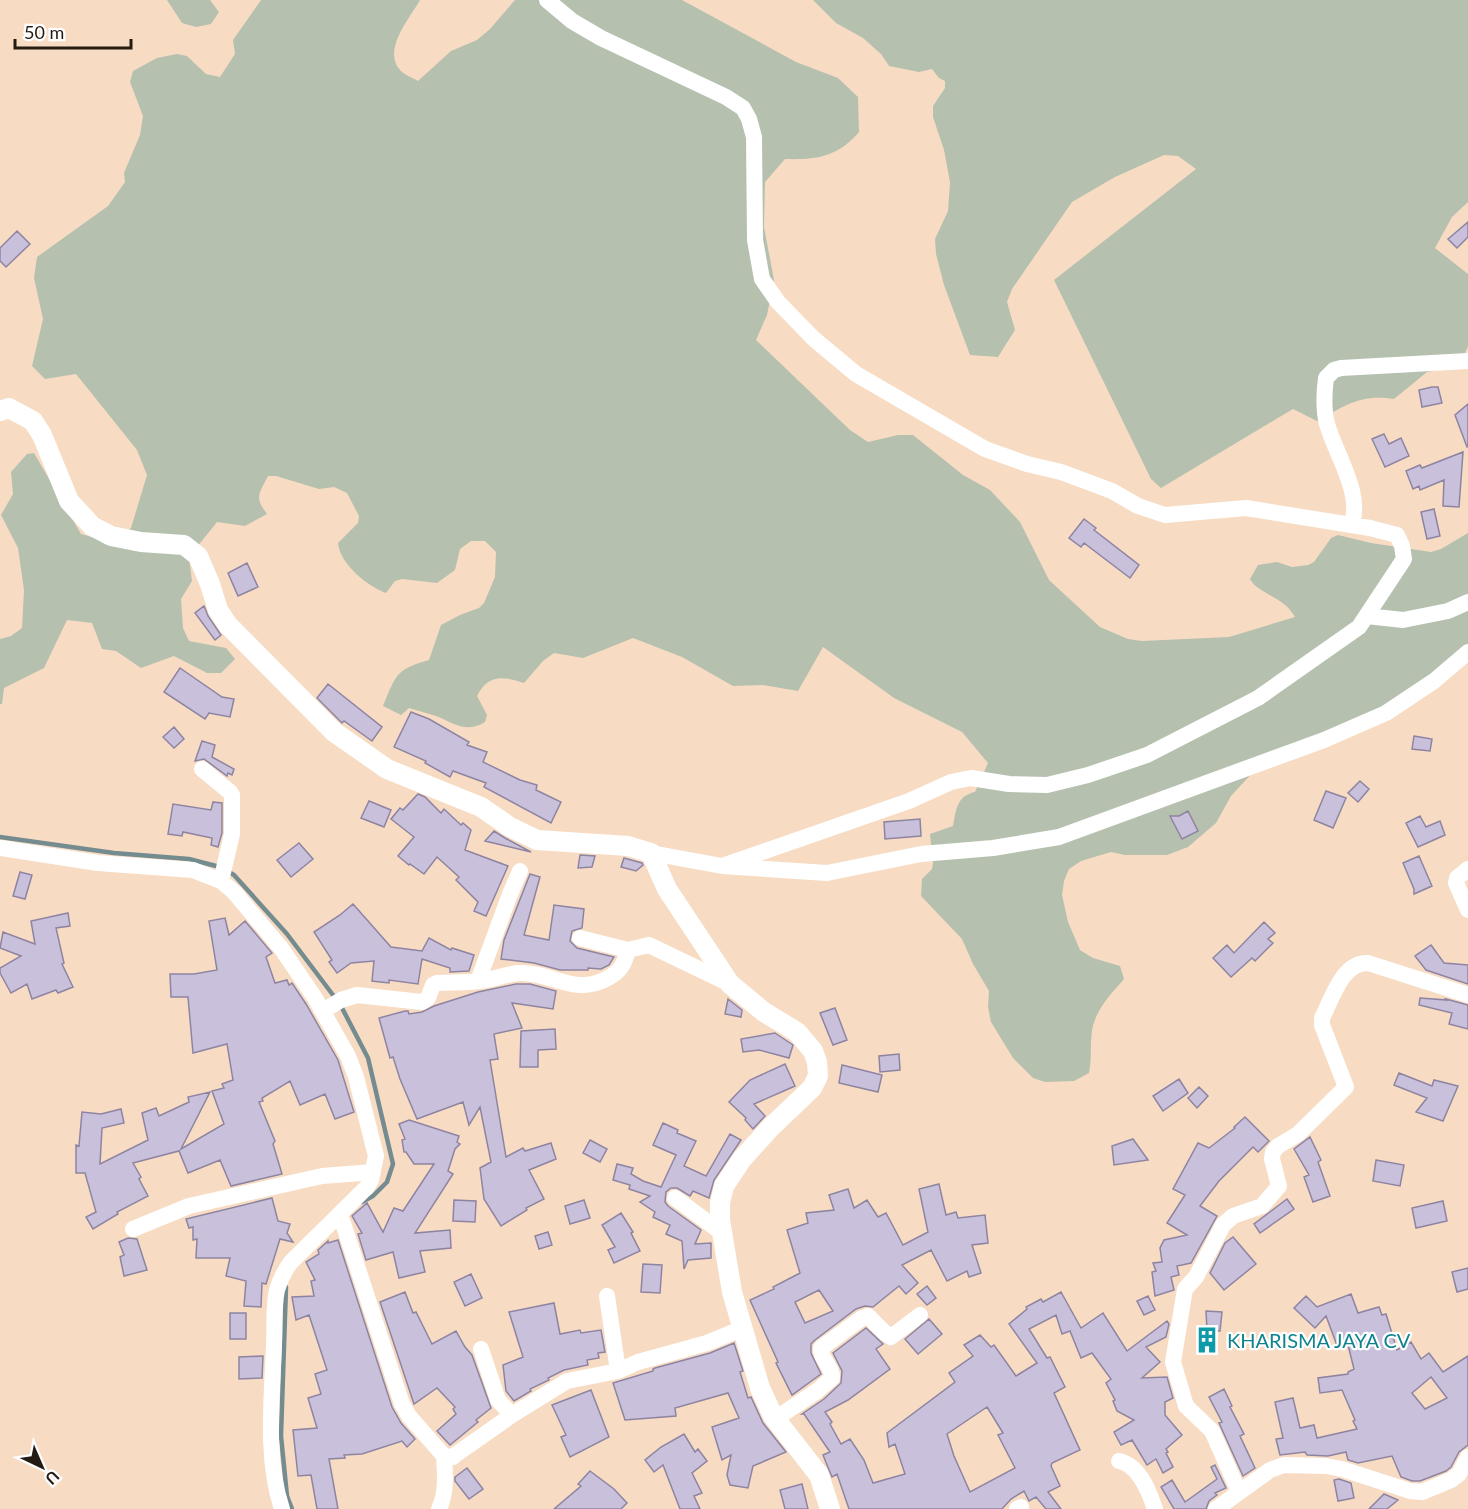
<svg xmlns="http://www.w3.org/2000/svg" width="1468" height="1509" viewBox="0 0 1468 1509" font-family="Lato,sans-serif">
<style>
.green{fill:#b5c0af}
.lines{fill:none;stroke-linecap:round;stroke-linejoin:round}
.stream{stroke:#748b8f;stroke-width:4.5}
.building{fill:#c9c0dc;stroke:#8e84a1;stroke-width:1.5;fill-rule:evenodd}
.minor{stroke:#fff;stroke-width:16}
.tertiary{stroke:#fff;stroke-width:20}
.labels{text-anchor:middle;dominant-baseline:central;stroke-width:4.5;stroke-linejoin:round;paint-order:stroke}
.culture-label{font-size:20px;fill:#0d838f;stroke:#fff;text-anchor:start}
</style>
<rect width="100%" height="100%" fill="#f7dcc3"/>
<!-- green -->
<path class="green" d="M167,0H210L219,12L211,24L196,27L182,23Z
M261,0H420C410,18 381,51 401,71C405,75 413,78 418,81L451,51L477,40L490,29L515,0H682L796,62L838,78L858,97L859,132C838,157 816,160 785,159L765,182L764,227L774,280L767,315L756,340L850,430L868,442L898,435H913L963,475L990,490L1020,522L1049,580L1100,627L1128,639L1142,641L1229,637L1295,617C1284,596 1259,595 1250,579L1258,565L1277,562L1292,567L1308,565L1314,562L1331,538L1338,535L1371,543L1431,552L1441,549L1468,533V656L1430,691L1255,770L1231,796L1216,823L1188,847L1167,855H1125L1111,852L1081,861L1069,869L1064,881L1062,895L1068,922L1080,950L1093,958L1120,966L1124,979C1111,994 1095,1010 1092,1031C1090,1046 1092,1058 1089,1073L1074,1081L1045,1082L1033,1078L1013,1058L991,1022L988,1007L989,991L973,964L962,939L921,896L922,879L932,869L933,863L930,834L953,826C956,809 957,796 975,792L988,763L962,732L894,698L823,647L798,691L763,685L733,686L682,657L633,638L583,658L554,653L543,661L524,683C503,676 488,674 477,696L487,715L485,722C466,734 454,723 436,716C427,713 418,711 409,708L401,715L383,706C396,675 396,669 429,660L441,625L460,615L479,608L484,603L495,577L496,552L485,541H471L460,549L455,570L437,583L402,579L395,581L386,593C367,586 340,564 338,543L358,523L359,516L347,493L334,487L319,489L276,476H268C259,494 254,497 267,514L245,526L217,522L189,557L192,581L181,599L183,628L189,641L226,648L235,659L221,673H207L174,656L141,668L116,651L102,649L92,623L67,620L44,668L4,688L2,704H0V639L11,636L22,628L24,590L18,548L1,515L13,494L11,472L27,454L34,453L81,534L113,543L131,528L147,475L137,450L76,374L45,379L32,366L43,319L34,278L37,257L108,206L125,182L124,173L140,135L143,116L130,82L133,71L157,58L177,54L187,56L206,74L220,77L235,54L233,40Z
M813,0H1468V202L1452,217L1435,248L1468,274V346L1461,363L1455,367L1427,372L1394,399C1360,394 1345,406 1317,421L1293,409L1161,488L1151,479L1054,280L1196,169L1178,156L1164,155L1115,177L1072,202L1012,289L1007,302L1015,330L998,357L970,355L944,285L936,254L935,239L948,211L950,182L944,150L933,117V106L945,88V81L939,78L932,69L919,72L889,66L881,54L863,38L836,23Z"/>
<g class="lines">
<!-- stream -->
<path class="stream" d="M0,837L114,853L189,859L220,867
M227,871L234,875L287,934L336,999
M341,1006L368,1058L393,1164L387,1182L373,1196L362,1202
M286,1287L281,1436L287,1496L292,1509"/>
</g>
<!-- building -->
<path class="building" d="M1468,222V237L1457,248L1448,239Z
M17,231L30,244L6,267L0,261V248Z
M1432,387H1438L1442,403L1422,407L1419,390Z
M1468,404V446L1467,447L1455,415Z
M1384,434L1389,444L1401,438L1409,456L1385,467L1372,439Z
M1463,452L1459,507L1443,506L1444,480L1420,490L1419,486L1413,489L1406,471L1420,465L1422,468Z
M1434,509L1440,536L1427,539L1421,512Z
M1084,519L1096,528L1094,530L1139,565L1130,578L1084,543L1081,547L1069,538Z
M247,563L258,587L238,596L228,573Z
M204,606L208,616L221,635L215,640L195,613Z
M180,668L222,697L234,699L230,717L209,713L205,719L164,692Z
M328,684L382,727L372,741L344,721L342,723L317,698Z
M411,712L429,719L469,742L467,745L487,752L483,762L520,780L537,785L536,790L561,802L551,823L484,787L486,783L453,771L450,777L425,763L426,761L394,747Z
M174,727L184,739L174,748L163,737Z
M1414,736L1432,739L1430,751L1412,749Z
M202,741L215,745L212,757L234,769L232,775L228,773L227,776L204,759L195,761Z
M1360,781L1369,789L1358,802L1348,793Z
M1326,791L1346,798L1333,828L1314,820Z
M418,794L425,797L441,813L444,809L461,825L463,823L471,830L465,850L508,866L486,916L474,911L478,902L456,880L459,877L437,857L424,874L410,864L409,865L398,856L414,837L391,819L400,808L403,810Z
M369,801L391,810L384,827L361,818Z
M213,802L222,803V833L218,847L211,845L212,838L183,832L182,836L168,834L173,804L211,810Z
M1188,811L1198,831L1182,839L1170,816H1179Z
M1420,816L1426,827L1440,821L1445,835L1418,847L1406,823Z
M920,819L921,836L885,839L884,822Z
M494,831L505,838L531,852L485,841Z
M299,843L313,859L291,877L277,860Z
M580,855L595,856L592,867L578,868Z
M1419,856L1432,886L1414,894V889L1403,863Z
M624,858L642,863L643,865L636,871L621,867Z
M20,872L32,875L25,899L13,896Z
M530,874L540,877L524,935L549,940L554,905L584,909L582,928L572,931L570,941L577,948L614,957L609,965L601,969L588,968V970H560L534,963L501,959L504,940Z
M353,904L391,947L422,951L429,938L451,950L452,948L474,955L469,971L450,972V968L422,959L418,984L389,980V983L372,981L374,961L351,963L337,973L329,962L332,960L314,932L340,915Z
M68,913L70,926L56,928L64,963L62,964L73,987L58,993L56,990L32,999L27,984L11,993L0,973V968L21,956L0,948L3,932L35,944L31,921Z
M225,918L229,935L245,921L272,953L266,957L275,983L287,980L289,985L292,983L306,1004L338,1060L354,1112L335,1119L325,1094L300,1105L290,1081L262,1098L263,1101L259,1102L275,1141L273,1144L282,1174L231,1186L220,1160L188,1173L179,1151L133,1163L141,1177L139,1179L148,1196L117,1212L118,1214L93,1229L86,1217L96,1212L85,1173H76V1145L79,1146L82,1112L101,1114L121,1109L124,1123L102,1128L100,1164L148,1140L142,1113L156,1108L159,1116L189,1102L188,1097L210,1092L181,1149L224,1124L212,1091L224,1088L222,1084L233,1080L227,1044L193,1053L188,997H171L170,974H194L217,970L209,921Z
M1264,922L1275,933L1268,939L1273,943L1255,961L1252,958L1231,977L1213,958L1227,945L1234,953Z
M1431,945L1444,963L1468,965V984L1426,970L1415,956Z
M516,984H530L556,991L553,1009L512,1003L522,1028L494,1034L498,1059L490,1060L506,1157L523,1148L525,1151L551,1143L556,1159L529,1170L544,1199L526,1208L527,1210L501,1226L484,1199L480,1168L491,1162L480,1107L469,1125L463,1102L417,1119L400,1079L393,1057L390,1058L379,1018L405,1011H408L409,1014L422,1012L434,1006L478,992Z
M1420,998L1447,1000L1446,999L1468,1005V1029L1449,1024L1452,1013L1419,1005Z
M728,999L742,1010L741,1017L725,1014Z
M835,1008L847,1040L833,1045L820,1013Z
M555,1029L556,1049L538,1050V1067H520L521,1031Z
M775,1033L793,1045L789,1058L759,1050L743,1052L741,1039Z
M899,1054L900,1070L880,1072L879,1056Z
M785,1064L795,1086L754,1104L765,1116L753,1129L745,1120L746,1118L729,1102L750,1080Z
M842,1065L882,1075L878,1092L839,1083Z
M1399,1073L1432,1086L1434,1080L1458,1086L1443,1121L1416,1112L1427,1098L1394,1085Z
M1179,1079L1188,1093L1163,1111L1153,1096Z
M1199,1087L1208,1096L1197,1108L1188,1098Z
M1245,1117L1269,1141L1258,1152L1253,1147L1219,1181L1200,1206L1217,1216L1191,1263L1177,1266L1179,1275L1171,1277L1174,1290L1155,1296L1152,1272L1156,1271L1153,1263L1162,1262L1160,1248L1164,1240L1187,1235L1167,1223L1185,1195L1173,1189L1198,1143L1209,1148L1235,1128L1234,1127Z
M409,1120L459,1136L457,1142L460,1144L455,1149L448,1171L453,1174L415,1233L450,1230L451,1248L420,1251L425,1272L399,1278L393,1252L366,1260L358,1234L362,1233L352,1216L367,1203L383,1232L394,1208L403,1211L434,1164H414L406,1152H404L402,1140L405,1139L399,1124Z
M663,1123L678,1130L677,1133L696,1141L684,1166L706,1176L730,1134L741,1140L714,1180L709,1198L693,1191L690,1196L677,1188H671L666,1192L665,1202L668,1206L701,1230L695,1244L711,1243V1258L688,1260L684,1269L682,1241L666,1234L670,1225L653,1217L655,1212L640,1202L650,1196L629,1189L630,1185L613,1180L617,1164L633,1168L631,1174L643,1181L661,1187L676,1155L653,1145Z
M1310,1137L1321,1160L1318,1162L1330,1196L1313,1202L1304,1177L1309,1175L1294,1149Z
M1133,1139L1148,1160L1114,1165L1112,1146Z
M590,1140L607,1149L600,1162L583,1153Z
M1376,1160L1404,1165L1400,1186L1373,1181Z
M939,1184L946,1215L956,1212L958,1218L985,1215L988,1243L972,1245L981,1273L969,1277L967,1271L947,1281L931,1250L902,1265L918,1283L906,1294L899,1286L873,1307L865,1306L856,1309L815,1340L811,1344V1353L821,1374L792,1395L776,1363L778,1362L750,1300L774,1289L773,1287L800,1273L787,1230L808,1223L806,1213L834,1210L829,1195L848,1189L854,1208L867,1200L878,1217L886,1213L903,1245L928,1232L919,1189ZM819,1290L833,1311L805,1323L795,1302Z
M272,1198L278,1221L290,1224L287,1233L293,1242L280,1239L266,1284L262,1283L261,1307L244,1306L246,1281L226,1276L230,1258H196L197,1239L193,1240V1227L189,1228L186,1219Z
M1287,1199L1294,1209L1260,1233L1254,1224Z
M454,1200L476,1201L475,1222L453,1221Z
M584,1200L590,1218L570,1224L565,1206Z
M1443,1201L1447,1221L1416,1228L1412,1208Z
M621,1213L633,1232L631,1233L640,1251L614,1263L608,1250L615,1247L602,1225Z
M548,1232L552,1245L539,1249L535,1236Z
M1233,1237L1256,1264L1224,1290L1210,1273L1225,1243Z
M128,1238L137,1239L147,1270L124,1276L120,1257L124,1255L119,1242Z
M338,1240L392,1407L401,1423L415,1439L407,1447L402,1441L362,1454L344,1455L345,1458L329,1459L338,1509H317L311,1475L298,1476L293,1430L317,1428L308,1398L321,1394L315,1374L327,1370L309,1315L296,1320L292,1297L314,1296L311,1281L315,1280L306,1262L319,1254L318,1250L328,1241V1243Z
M643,1264L662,1265L660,1293L641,1292Z
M1468,1268V1289L1457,1292L1452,1272Z
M471,1274L482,1298L465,1306L454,1282Z
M927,1286L936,1298L927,1305L917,1294Z
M405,1292L413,1313L416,1312L432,1344L456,1331L465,1347L472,1355L491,1408L476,1420L478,1422L450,1445L437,1431L456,1414L453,1409L455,1407L437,1388L414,1404L380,1302Z
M1061,1292L1081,1328L1103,1313L1127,1351L1167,1321L1169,1324L1166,1337L1146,1347L1160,1362L1142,1378L1167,1377L1173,1398L1165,1402V1415L1182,1435L1166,1449L1168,1452L1166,1453L1173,1467L1163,1473L1156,1459L1147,1465L1132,1440L1121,1445L1114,1432L1134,1420L1117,1411L1113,1401L1115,1400L1106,1383L1111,1379L1092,1353L1081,1358L1070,1331L1062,1334L1056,1315L1029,1329L1047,1358L1050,1357L1065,1387L1054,1393L1080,1450L1052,1463L1051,1466L1060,1486L1048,1492L1061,1509H1046L1036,1497L1029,1501L1024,1491L1011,1499L1002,1509H849L837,1474L832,1477L827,1465L823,1455L830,1452L804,1414H802L824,1399L841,1383L842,1371L833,1353L866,1328L883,1344L876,1349L890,1369L848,1400L825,1412L832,1422L830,1424L841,1444L850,1439L864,1460L873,1483L905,1474L895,1444L889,1447L887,1433L955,1382L949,1373L973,1356L964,1345L980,1335L991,1347L994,1345L1016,1376L1037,1363L1009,1324L1027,1309L1026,1307L1041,1299L1043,1302ZM987,1407L1003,1433L998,1435L1015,1468L970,1492L954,1456L947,1434Z
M1351,1294L1358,1313L1379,1307L1382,1315L1386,1314L1397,1350L1411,1342L1421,1359L1429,1353L1443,1372L1468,1356V1445L1459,1452L1451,1467L1446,1471L1420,1481H1412L1401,1477L1392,1456L1358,1463L1348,1460L1346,1452L1328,1456L1307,1455L1305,1452L1280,1455L1276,1439L1283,1438L1275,1402L1293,1398L1300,1428L1314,1425L1317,1438L1357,1429L1353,1421L1355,1420L1342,1390L1320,1393L1318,1378L1348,1374V1372L1354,1369L1348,1345L1338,1348L1326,1316L1315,1328L1294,1308L1306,1296L1317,1307ZM1431,1377L1447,1398L1425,1409L1412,1393Z
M1148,1296L1155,1310L1144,1315L1137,1301Z
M554,1303L560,1334L580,1330L581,1333L601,1330L605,1352L598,1353L599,1358L587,1360L588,1365L564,1370L548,1378L549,1380L530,1389L531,1391L514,1401L506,1391L503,1365L523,1357L509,1312Z
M1206,1311L1222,1312L1220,1331L1207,1330Z
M230,1313H246V1339H230Z
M929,1319L942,1334L918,1354L905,1339Z
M734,1343L743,1371L740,1372L748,1398L751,1397L763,1423L786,1452L753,1466L748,1488L730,1485L727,1475L731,1455L722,1460L712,1427L739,1418L728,1393L675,1408L676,1416L625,1420L613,1383L653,1371V1369L655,1368L710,1353Z
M263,1356L262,1378L239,1379V1357Z
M1224,1389L1232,1406L1230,1407L1244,1434L1240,1436L1255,1468L1243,1476L1219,1423L1222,1422L1209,1397Z
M591,1390L609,1437L570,1457L561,1437L566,1435L552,1405Z
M684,1434L695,1452L698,1449L707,1461L692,1473L702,1493L694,1496L700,1509H680L663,1465L654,1472L645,1460L661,1447Z
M1215,1465L1226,1488L1215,1493L1217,1495L1209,1501L1206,1509H1174L1161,1487L1172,1480L1185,1502L1217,1479L1211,1467Z
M467,1468L483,1489L469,1499L455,1481V1477Z
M590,1471L614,1489L627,1503L621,1509H554L581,1486L578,1484Z
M1339,1479L1351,1483L1354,1498L1338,1501L1334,1480Z
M802,1484L808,1509H785L780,1490Z
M1384,1494L1398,1500L1387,1509H1369Z"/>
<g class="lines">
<!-- minor -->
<path class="minor" d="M547,0L572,21L601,38L726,97L743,108L749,119L754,137L755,240L762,279L778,302L814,339L856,374L985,449L1027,464L1061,472L1112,491L1138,506L1165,515L1246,508L1370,528L1397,535L1402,546L1404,559L1359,627L1258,698L1147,755L1088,775L1047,785L1009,784L971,778L951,782L909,801L722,866
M1351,525C1364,496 1335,453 1327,424C1323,408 1324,393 1326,378L1334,370L1341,368L1468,361
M1367,616L1403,620L1448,611L1468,602
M202,769L230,792L232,795V834L221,881
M0,848L98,863L193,870L221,881L234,892L281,948L315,998L348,1056L356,1077L376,1156L371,1180L367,1187L291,1262C285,1270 280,1280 277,1290C273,1307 275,1328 274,1345C272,1397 265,1459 282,1509
M651,853L722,866L827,873L921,854L993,848L1059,837L1324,740L1386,713L1434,681L1468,652
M1468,869L1457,878L1456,883L1468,910
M580,938L628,950L649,945L730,984
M478,981L510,894L520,871
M323,1011L341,1000L357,995L422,1002L428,998L433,985L437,983C451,982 465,983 479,981C492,980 506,974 519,973C554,972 573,997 608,978C621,971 624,964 628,950
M675,1198L721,1232
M338,1216L343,1223L402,1404L409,1416L444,1456L453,1457L455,1455L512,1415L567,1381L618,1371L638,1362L707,1343L741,1329
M133,1229L189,1206L322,1176L373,1172
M607,1296L618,1371
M481,1349L498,1400L512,1415
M775,1419L817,1391L832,1378C833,1367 820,1359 821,1348L862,1318L868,1316L885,1333L891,1337L920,1315
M1119,1461C1139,1465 1149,1491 1155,1509
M1239,1492L1212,1431L1186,1406L1173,1362L1185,1289L1196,1277L1223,1225L1233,1216L1262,1206L1279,1186L1272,1159L1273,1152L1278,1146L1298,1134L1346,1087L1322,1025V1018C1332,999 1342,962 1368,963L1468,995
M439,1509C447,1492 445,1474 444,1456
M1017,1509L1021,1507
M1216,1509L1270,1470L1284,1465L1326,1466L1342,1469L1410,1491L1422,1492L1451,1480L1459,1474L1468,1457"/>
<!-- tertiary -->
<path class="tertiary" d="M0,411L9,408L33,421L42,435L69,501L92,526L111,536L141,542L184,545L198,556L210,584L218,610L228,625L334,732L387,769L481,807L510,827L537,840L628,846L651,853L667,889L730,984L764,1012L797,1032L813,1051L817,1062L818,1076L812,1088L771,1127L742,1159L724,1186L720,1203V1220L732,1292L760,1388L773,1416L819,1475L830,1509"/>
</g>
<!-- icons -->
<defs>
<g id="building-bare" transform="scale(2.07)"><path d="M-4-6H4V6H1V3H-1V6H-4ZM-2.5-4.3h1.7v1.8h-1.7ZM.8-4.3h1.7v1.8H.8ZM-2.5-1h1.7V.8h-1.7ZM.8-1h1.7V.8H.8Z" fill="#0f9aa8" stroke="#fff" stroke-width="2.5" paint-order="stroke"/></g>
</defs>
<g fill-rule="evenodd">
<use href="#building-bare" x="1207" y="1340"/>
</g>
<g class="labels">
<!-- culture labels -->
<g class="culture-label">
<text x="1227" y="1340">KHARISMA JAYA CV</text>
</g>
</g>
<!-- north arrow -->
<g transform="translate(42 1467) rotate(136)" stroke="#ffffff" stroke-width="4.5" paint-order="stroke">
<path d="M0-4.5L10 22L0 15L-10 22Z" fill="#241b12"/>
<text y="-9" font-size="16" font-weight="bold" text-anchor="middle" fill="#241b12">U</text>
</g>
<!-- scale -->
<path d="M15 39v9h116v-9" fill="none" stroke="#241b12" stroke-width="3"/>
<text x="24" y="39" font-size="18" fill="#241b12" stroke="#ffffff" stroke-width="4.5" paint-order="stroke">50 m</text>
</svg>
